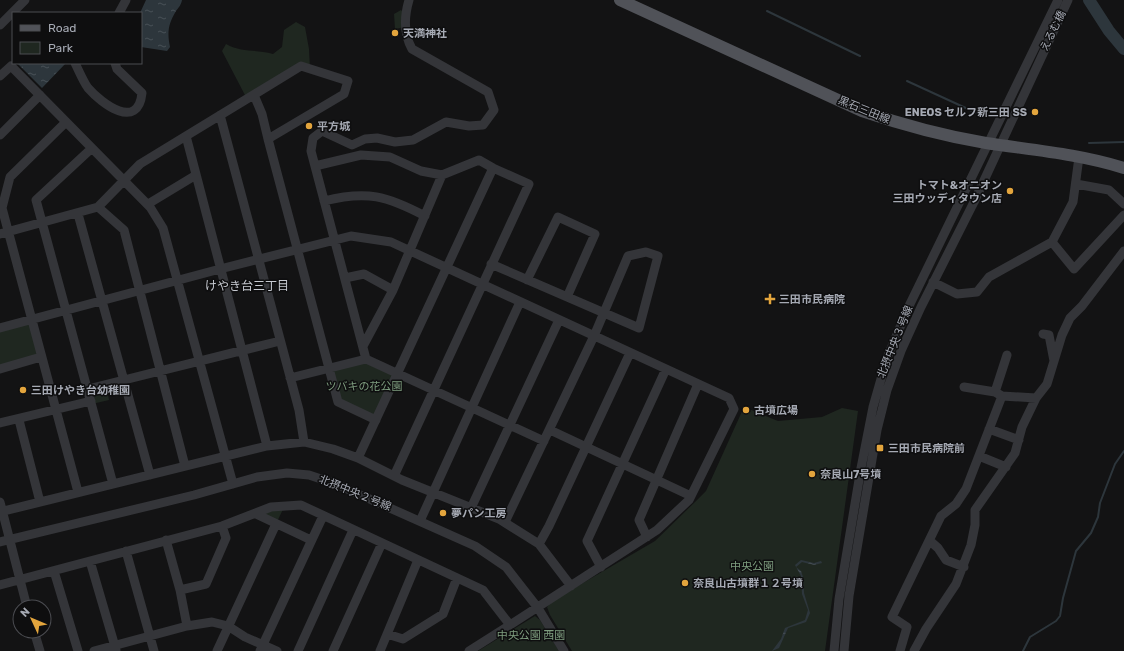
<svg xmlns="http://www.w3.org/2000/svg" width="1124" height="651" viewBox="0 0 1124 651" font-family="Rubik,'Noto Sans JP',sans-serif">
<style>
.green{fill:#1f2720}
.water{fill:url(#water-ripples)}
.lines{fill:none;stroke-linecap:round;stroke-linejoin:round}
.stream{stroke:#2d363c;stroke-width:2}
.river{stroke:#2d363c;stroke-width:12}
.minor{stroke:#343539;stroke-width:9}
.major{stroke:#505258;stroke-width:12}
.poi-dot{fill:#e3a53d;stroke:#0e0e0f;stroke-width:1.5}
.labels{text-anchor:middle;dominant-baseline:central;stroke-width:3;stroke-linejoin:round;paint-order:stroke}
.street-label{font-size:11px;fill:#a6aab4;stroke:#0e0e0f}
.poi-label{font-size:11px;font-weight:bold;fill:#a6aab4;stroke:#0e0e0f;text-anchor:start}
.park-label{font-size:11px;fill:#7e9d7f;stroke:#0e0e0f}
.neighbourhood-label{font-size:12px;fill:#c6c9d0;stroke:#0e0e0f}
</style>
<defs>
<pattern id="water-ripples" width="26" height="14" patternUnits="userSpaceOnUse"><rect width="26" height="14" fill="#2d363c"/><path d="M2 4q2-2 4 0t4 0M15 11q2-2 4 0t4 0" fill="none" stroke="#485056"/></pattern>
</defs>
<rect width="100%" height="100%" fill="#131314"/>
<!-- green -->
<path class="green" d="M401,10L405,14V27L395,29L394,14Z
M296,22L305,27L309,49L310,69L301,66L247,99L222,51L226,44C242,53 256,49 273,54L282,47L284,30Z
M31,320L41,357L0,367V328Z
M366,359L397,373L376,420L338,402L329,368Z
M106,385L109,400L92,404V388Z
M744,407L778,421L822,417L842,408L858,411L825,651H572L550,615L547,607L552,601L655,541L695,502L706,491Z
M285,505L276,524L260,511Z
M535,616L540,620L559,651H478Z"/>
<!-- water -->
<path class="water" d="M146,0H182C181,5 179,7 176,11C168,24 167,33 170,47L167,51L141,47L140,13Z
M17,63H66L42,88Z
M801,560L814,563L821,561L822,563L814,565L802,562L796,567L801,571L803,577L804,593L810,613L806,622L788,628L779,648L772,651L781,639L785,628L805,620L808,610L802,594L801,576L795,565Z"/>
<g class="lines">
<!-- stream -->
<path class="stream" d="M767,11L860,56
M907,81L981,115
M1089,143L1124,142
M1023,651L1030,637L1056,621L1060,616L1063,598L1076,551L1091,533L1098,517L1100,503L1115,464L1124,451"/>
<!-- river -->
<path class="river" d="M1089,0L1109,31L1124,49"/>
<!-- minor -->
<path class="minor" d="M119,13L126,0
M0,25L25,0
M75,63C79,71 83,81 88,88C102,104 138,131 142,93L117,69L115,63
M0,76L11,66L150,207L163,228L233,484
M254,95L262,114L268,139
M220,115L299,410L304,442
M66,122L10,177L2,208L78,492
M0,135L40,95
M186,136L267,446
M92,148L36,200L113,484
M315,166L361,155L390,157L421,171L442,175L479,160L493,168L358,458
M1076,184L1109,190L1124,204
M324,201C367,190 387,196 425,216
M148,204L196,175
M98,207L124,230L185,466
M78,214L150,475
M0,234L98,207L140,164L301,66L348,81L344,94L268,139L338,402L376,420
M1052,242L1074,269L1124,215
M491,264L639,328L658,256L646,252L628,256L594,336L505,522
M345,278L364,274L393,290
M527,280L558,217L595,234L567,297
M933,282L957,294L977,292L989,277L1052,242L1073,202L1079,157
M0,328L220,269L351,236L391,242L729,398L734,409L689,500L657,530L510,625L483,590L301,505L271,507L222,526L0,585
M1043,334L1049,335L1054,361
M363,346L393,290L442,175
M366,359L311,151L313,138L322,131L352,145L365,139L377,138L395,142L413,140L446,122L469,126L483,125L494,110L488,92L412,49C403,33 404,17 409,0
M0,369L41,357
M290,378L366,359L544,441
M964,387L995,392
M88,389L280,341
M1002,396L995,392L1007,355
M19,420L40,502
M0,423L91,401
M989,429L1019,440
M550,430L691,496
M979,456L1006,467
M394,476L529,184L493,168
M0,502L27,607
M471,508L559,320
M0,512L267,446L304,442L333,449L358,458L402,480L499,519L539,544L571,586
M256,514L311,540
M420,521L520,302
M647,537L639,520L698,384
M166,540L180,590L187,626
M930,541L938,548L946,560L964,567
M0,542L194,495L257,477L287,473L309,475L336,484L475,546L506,567L538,608L564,651
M539,544L549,526L630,353
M126,551L154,651
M90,561L116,650
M601,567L587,541L666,369
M54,571L78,651
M180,590L206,584L226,538L222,526
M34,631L40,651
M387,634L403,639L443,614L457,578
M94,651L187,626L212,622L228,626L245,637L277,651
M217,651L276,524
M260,651L323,516
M298,651L353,530
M333,651L382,543
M380,651L418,560
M469,651L510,625
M834,651L839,599L861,468L873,407L887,358L909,306L1058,0
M844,651L849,596L877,430L887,390L901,351L921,307L974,202L1068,0
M900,651L907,627L892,617L941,516L956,504L966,489L1002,396L1036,398
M914,651L926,629L956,584L971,545L975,525V510L1015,453L1022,427L1036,398L1047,384L1062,335L1070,318L1082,306L1124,251"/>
<!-- major -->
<path class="major" d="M620,0L862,111C903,125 944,136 986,143C1032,150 1080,154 1124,168"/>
</g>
<!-- markers -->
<g class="poi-dot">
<circle cx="395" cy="33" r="4"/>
<circle cx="1035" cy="112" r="4"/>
<circle cx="309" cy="126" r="4"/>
<circle cx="1010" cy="191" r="4"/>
<path d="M768 293h4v4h4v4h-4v4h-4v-4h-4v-4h4z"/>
<circle cx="23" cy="390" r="4"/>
<circle cx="746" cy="410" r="4"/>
<rect x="876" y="444" width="8" height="8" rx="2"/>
<circle cx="812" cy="474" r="4"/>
<circle cx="443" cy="513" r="4"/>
<circle cx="685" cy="583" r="4"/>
</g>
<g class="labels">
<!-- street labels -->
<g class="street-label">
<text transform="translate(1053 31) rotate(-64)">えるむ橋</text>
<text transform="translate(864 110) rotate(22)">黒石三田線</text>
<text transform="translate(895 342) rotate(-68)">北摂中央３号線</text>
<text transform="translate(355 493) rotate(22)">北摂中央２号線</text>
</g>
<!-- poi labels -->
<g class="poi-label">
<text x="403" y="33">天満神社</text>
<text x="1027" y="112" text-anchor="end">ENEOS セルフ新三田 SS</text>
<text x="317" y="126">平方城</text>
<text x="1002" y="185" text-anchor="end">トマト&amp;オニオン<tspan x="1002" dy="13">三田ウッディタウン店</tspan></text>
<text x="779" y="299">三田市民病院</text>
<text x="31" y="390">三田けやき台幼稚園</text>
<text x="754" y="410">古墳広場</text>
<text x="888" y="448">三田市民病院前</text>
<text x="820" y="474">奈良山7号墳</text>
<text x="451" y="513">夢パン工房</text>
<text x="693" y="583">奈良山古墳群１２号墳</text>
</g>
<!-- park labels -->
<g class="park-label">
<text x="364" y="386">ツバキの花公園</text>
<text x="752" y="566">中央公園</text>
<text x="531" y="635">中央公園 西園</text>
</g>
<!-- neighbourhood labels -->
<g class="neighbourhood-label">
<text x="247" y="286">けやき台三丁目</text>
</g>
</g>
<!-- legend -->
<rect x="12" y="12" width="130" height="52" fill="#0e0e0f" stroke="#4b4c51"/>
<rect x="20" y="25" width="20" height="6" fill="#505258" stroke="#4b4c51"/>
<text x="48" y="32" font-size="12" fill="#a6aab4">Road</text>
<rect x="20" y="42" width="20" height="12" fill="#1f2720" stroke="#4b4c51"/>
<text x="48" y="52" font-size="12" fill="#a6aab4">Park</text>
<!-- north arrow -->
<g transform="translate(32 619) rotate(314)"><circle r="19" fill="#0e0e0f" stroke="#4b4c51"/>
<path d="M0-3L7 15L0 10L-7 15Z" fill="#e3a53d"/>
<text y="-6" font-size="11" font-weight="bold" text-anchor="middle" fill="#a6aab4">N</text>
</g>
</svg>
